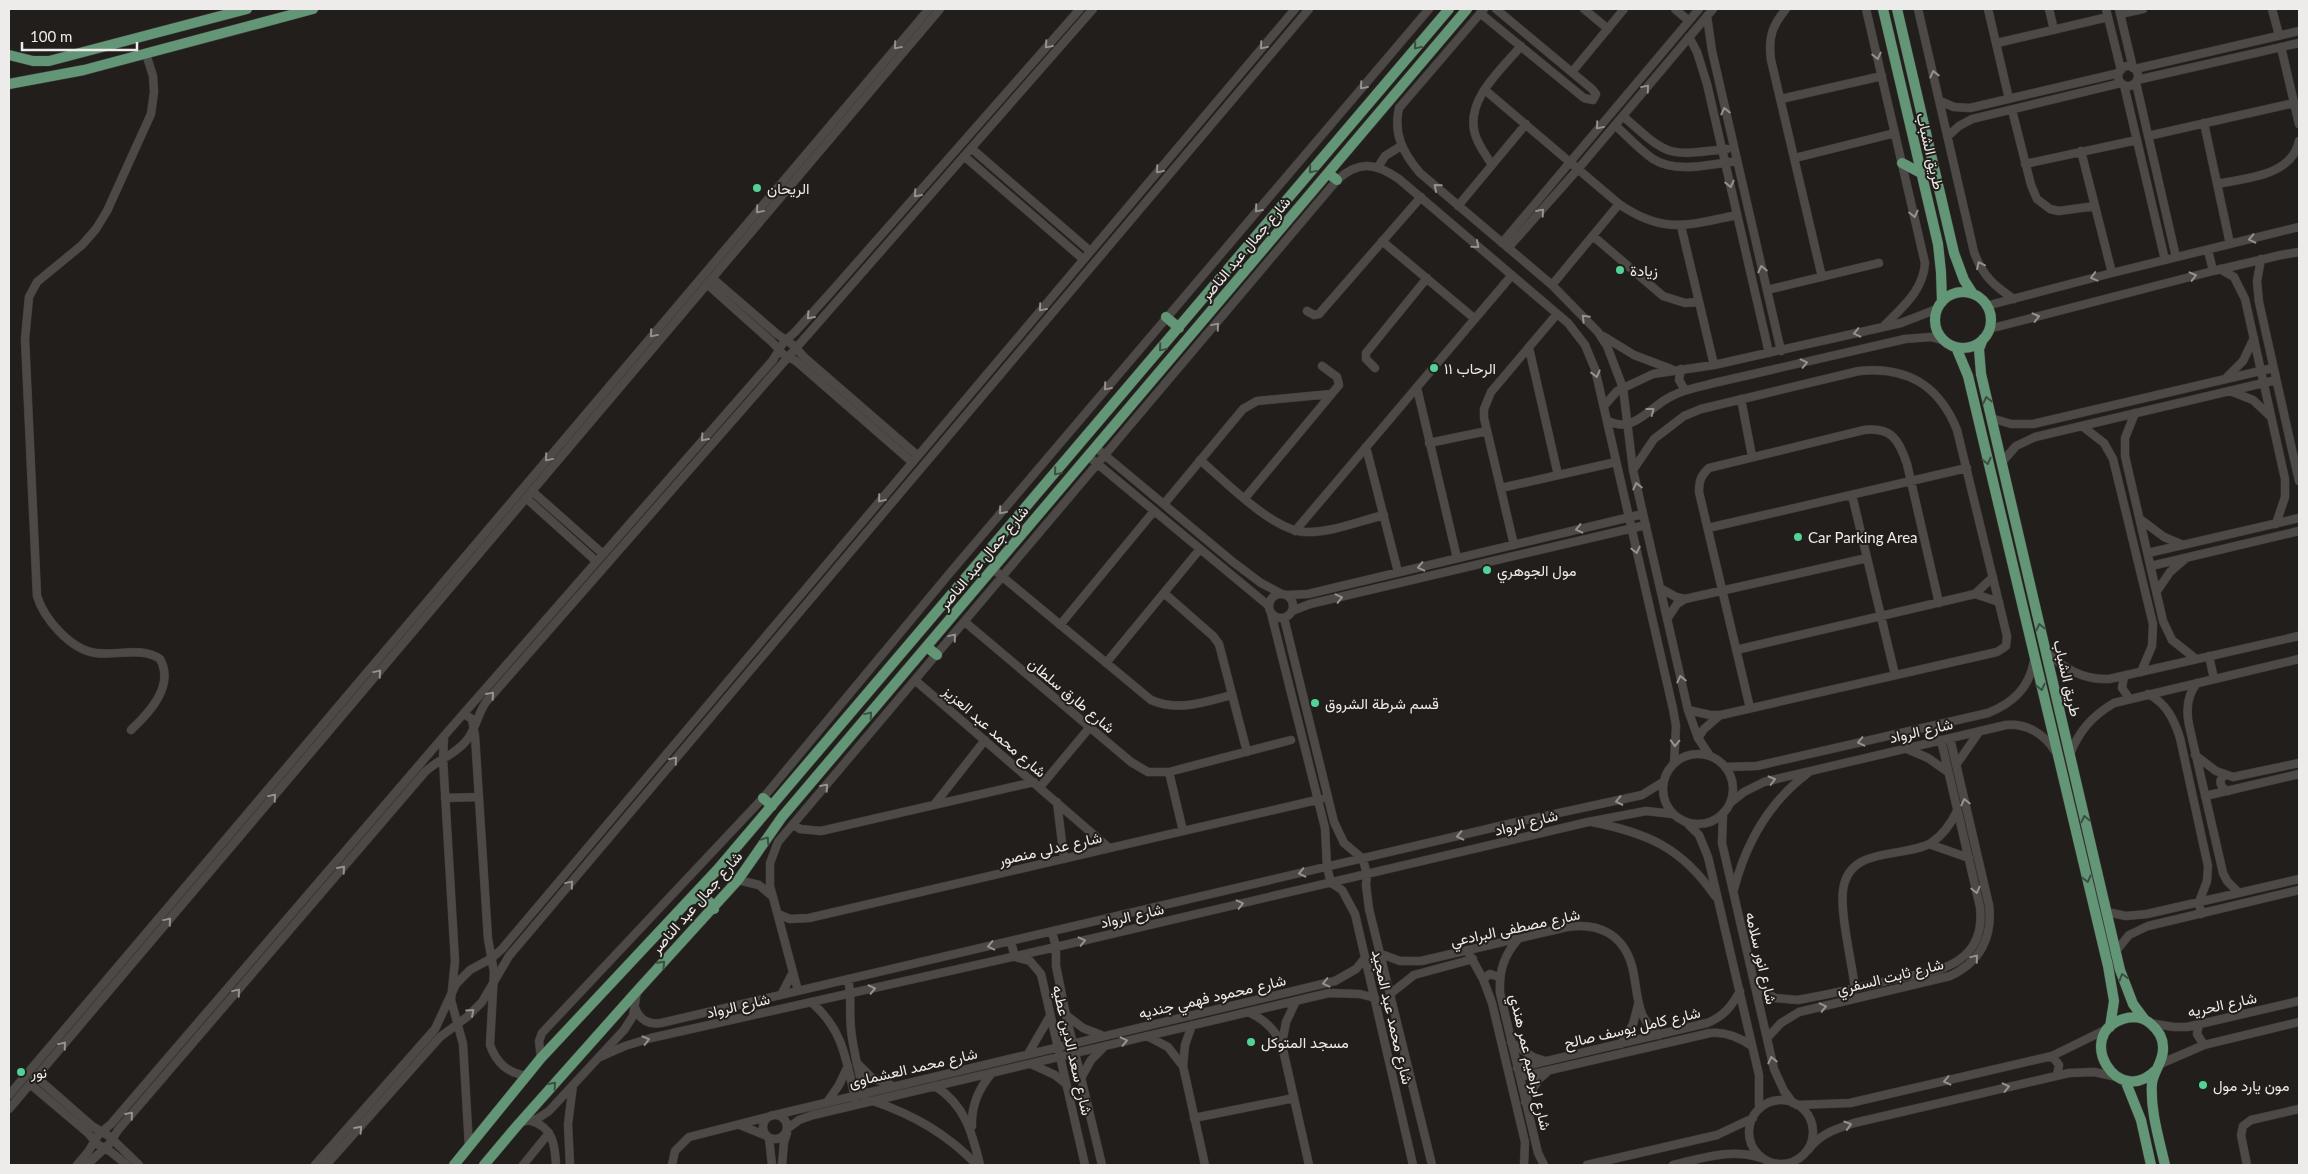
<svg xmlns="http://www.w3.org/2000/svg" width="2308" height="1174" viewBox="0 0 2308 1174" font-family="Lato,Vazirmatn,sans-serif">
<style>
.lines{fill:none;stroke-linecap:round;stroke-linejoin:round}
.minor-casing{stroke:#3d3a38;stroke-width:9}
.major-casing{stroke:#3d3a38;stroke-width:11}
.minor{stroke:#4d4946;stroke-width:8}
.major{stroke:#639677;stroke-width:10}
.oneway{stroke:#959290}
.oneway2{stroke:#3b4e40}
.poi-dot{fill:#51d397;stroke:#211e1b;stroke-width:2}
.labels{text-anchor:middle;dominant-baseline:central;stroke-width:4;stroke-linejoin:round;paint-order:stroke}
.street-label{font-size:15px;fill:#eeecea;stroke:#211e1b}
.poi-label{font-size:15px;fill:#eeecea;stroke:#211e1b;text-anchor:start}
</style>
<rect width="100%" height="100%" fill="#211e1b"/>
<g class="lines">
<!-- minor casing -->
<g class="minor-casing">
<path id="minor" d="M1484,9L1399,108C1393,134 1403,153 1420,173L1552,285L1598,332L1607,346L1623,388L1633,470L1688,710L1698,738L1710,756
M1584,9L1608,29
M1675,9L1689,21
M1786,9C1772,26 1768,37 1771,60L1822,277
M1866,9L1925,263C1923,292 1901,308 1883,327
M1918,9L1974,252C1982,275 1994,286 2014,299
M1988,9L2009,99
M2049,9L2054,30
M2106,9L2121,70
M2119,9L2133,68
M2272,9L2279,35
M1480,13L1584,98L1593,100L1596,94L1592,89L1496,9
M2120,14L2143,9
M1707,16L1712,51L1781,351
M1689,37L1697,52L1707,84L1769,353
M1997,43L2108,17
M2281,47L2299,124
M2118 76a10 10 0 1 1 20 0a10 10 0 1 1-20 0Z
M2135,69L2299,31
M1572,72L1624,9
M2137,80L2299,43
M2136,83L2176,257
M2124,85L2165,260
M1485,90L1619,204C1664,235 1689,225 1737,215
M1781,99L1882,76
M1940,101L1954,107L1970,108L2119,73
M2012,110L2031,185L2037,199L2050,209L2059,211L2095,206
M1623,116C1669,157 1666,156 1727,149
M2204,123L2230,244
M1615,125C1627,136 1639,149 1653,159C1677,174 1710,164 1737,161
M1948,136L1959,126L1972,119L2121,83
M2148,136L2294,103
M971,148L1090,251
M2081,151L2112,273
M964,156L1083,259
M1795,158L1895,133
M2025,164L2137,140
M1492,165C1486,155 1478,145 1475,134C1465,100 1501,70 1521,46
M1378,167L1385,156L1401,146
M2217,184C2246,178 2292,176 2299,141
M1458,206L1526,124
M1681,226L1714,365
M1593,236L1663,296L1685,303L1699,302
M1382,241L1475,319
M1502,243L1699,9
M1508,248L1578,169L1713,9
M2208,250L2213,271
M2261,259L2257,281L2259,302L2299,481
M2220,269L2234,277L2245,299L2285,479V497L2276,524
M712,278L777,334L793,345L805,358L918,456
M707,284L772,342L784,355L796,361L912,462
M1552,285L1619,204
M1767,290L1879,263
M1986,306L2112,273L2299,227
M1307,311L1314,315L1319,314L1421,197
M1989,329L2213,271L2281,255L2299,252
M1603,336L1634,355L1671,369
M1529,348L1558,475
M1375,368L1366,359V353L1427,278
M1681,369L1679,380L1685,390
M2227,377L2243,361L2254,338
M1417,388L1457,558
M2230,391L2253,400L2270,416
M1741,399L1752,456
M1604,406L1617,391L1653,374L1714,365L1839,337L1901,323L1937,309
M2135,413L2125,438V456L2163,621L2172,640L2196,659
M1991,418L2011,424H2033L2273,368
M1607,420C1633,436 1651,405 1672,396C1685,389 1700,387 1714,383L1905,339L1931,337L1945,341
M2082,426L2104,443L2113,459L2153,624L2152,646L2141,672
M1429,443L1487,431
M1095,447L1233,562L1261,583L1280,593
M1366,447L1398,572
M1088,456L1269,606
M1200,460C1225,481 1273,531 1305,532C1331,533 1359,521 1384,515
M2002,462L2016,446L2035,437L2276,380
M1633,470L1654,439L1684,416L1701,409L1859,371C1907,366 1939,385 1957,430L2007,636L2006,646L1997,652L1721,715H1710L1688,710
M1501,488L1616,462
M532,491L603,554
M1852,495L1895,675
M526,498L596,561
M1245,498L1339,385L1337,377L1322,366
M1164,504L1243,409L1257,401L1331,394
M2140,519L2164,537L2183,545
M1708,528L1967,468
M1295,531L1512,275
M1514,545L1484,418V409L1491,392L1557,314
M2148,553L2299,518
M2151,566L2299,531
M993,569L1151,700C1179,712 1204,702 1232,695
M1660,588L1676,597L1685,599
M2157,591L2170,572L2185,559
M1164,593L1213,636L1219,644L1247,752
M1269 606a12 12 0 1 1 24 0a12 12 0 1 1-24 0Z
M1975,594L1993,577
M1287,595L1308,594L1643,514
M1292,611L1310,604L1646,525
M1271,613L1325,828L1327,867L1331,883L1342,890L1355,914L1413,1165
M1284,618L1334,822L1344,843L1363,859L1367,875L1366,885L1369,909L1432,1165
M1667,619L1677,604L1685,599L1867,558
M965,622L1131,762L1148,772H1169L1291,740
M1060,625L1154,511
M1736,650L1975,594L1999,602
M2046,651C2064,669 2083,680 2109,679L2299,636
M2209,656L2214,679
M1106,663L1200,549
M2124,676L2122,688L2129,698
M916,681L1109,848
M2197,683C2187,695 2186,710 2189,725L2223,873L2227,881L2239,893
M2148,694C2166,703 2174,719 2180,738L2208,866L2207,881L2199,902L2201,914
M1750,708L1699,492C1699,481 1701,475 1709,468L1864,430C1892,427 1899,440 1907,464L1939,603
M464,714L472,719L475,736L488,939L494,972L490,1045C497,1064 508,1073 527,1076
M131,730C149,713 175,686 160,659C143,646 115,656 96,653C71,650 44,619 37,596L25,339L29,297L37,282L82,245L96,229L107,211L151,114L154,92L153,76L146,54
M444,737L443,759L455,961L451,1000L463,1044L469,1147
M1698,738L1704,729L1719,716
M1905,748L1928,758L1948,772
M1663 789a35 35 0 1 1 70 0a35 35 0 1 1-70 0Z
M2070,754C2079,731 2092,716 2114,703L2299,659
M2195,755L2216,771L2233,777L2299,763
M1956,765L1979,732
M1725,767L1757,766L1988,713C2013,703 2029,688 2034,661
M1169,772L1183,831
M2224,775C2218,781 2220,788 2228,791
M1040,787L1090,727
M2205,796L2299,774
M445,798L479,797
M1057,802L1064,859
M1730,803L1744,792L1764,782L2006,725C2027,723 2044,734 2055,751
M934,805L985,740
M1723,813L1722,843L1774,1069L1784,1091L1793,1103
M1592,822C1648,833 1682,848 1715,896
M1686,822L1699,835L1708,857L1759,1075V1109
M793,824L800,829L821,831L1034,782
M1929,844L1969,858
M738,880L759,885L772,896
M1734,889C1746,843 1769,802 1808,773
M2107,912L2126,916L2147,914L2299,879
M778,914L790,919L809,918L1321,799
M1052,932L1056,947V966L1066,1015L1102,1165
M1519,938C1504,955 1499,970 1500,993L1538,1153L1544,1165
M1011,942L1015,957L1030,961L1041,974L1085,1165
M1467,950L1483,979L1492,1003L1525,1142L1524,1165
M2116,951L2129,935L2148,926L2299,890
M1381,954L1400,961H1421L1567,927C1598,922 1623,934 1632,966C1636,981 1636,999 1642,1014C1646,1023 1652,1029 1659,1035
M848,979C852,996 849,1012 851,1029C853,1052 860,1075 865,1098
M1483,979L1490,974L1499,977
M1755,987L1775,998L1798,1000C1830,994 1863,987 1895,979C1918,974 1946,972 1964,956C1979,943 1982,925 1980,907L1941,740
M1855,989C1852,962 1840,915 1843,890C1849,845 1903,859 1931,843C1943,835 1951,824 1957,811
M798,991L770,886V863L778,842L1337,180C1359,160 1376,163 1399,179L1568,323L1585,345L1595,369L1673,709L1676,726L1674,763
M1390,994L1414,975L1473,959
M781,995L793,972
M811,1002C843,1029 846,1059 855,1098
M635,1008C640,1020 648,1025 661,1023L1517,822L1642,795L1663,782
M1248,1012C1264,1019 1275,1029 1282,1045L1309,1165
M1066,1015L1083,1028L1101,1035
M2149,1023L2174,1027H2187L2299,1001
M2199,1024L2197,1034L2204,1045
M1192,1025L1185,1045L1183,1066L1205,1165
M1147,1036L1168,1047L1182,1065
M1767,1038L1781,1023L1799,1012L1950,976C1980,962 1993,937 1989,905L1950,738
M1511,1042L1533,1057L1545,1061
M1282,1043L1286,1022L1296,1001
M1621,1044L1633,1024L1638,1005
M1028,1054L1050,1016
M2052,1056L2059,1065L2057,1075
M600,1057L625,1046L651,1038L1056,947L1588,822L1646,811L1673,814
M541,1058L539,1041L542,1033L763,798L949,574L1429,9
M1031,1064L1055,1075L1066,1084
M2160,1064L2204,1045L2299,1022
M859,1065L872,1078L891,1085
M1517,1068L1707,1023C1723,1017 1732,1006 1740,991
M36,1077L92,1126L109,1136L139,1165
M1520,1077L1710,1033C1726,1031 1739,1037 1752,1046
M1081,1078L1091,1060L1105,1046
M30,1084L88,1133L97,1144L111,1152L127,1165
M935,1086C965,1105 972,1132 980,1165
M9,1095L929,9
M1749 1132a32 32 0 1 1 64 0a32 32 0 1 1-64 0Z
M828,1101L839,1085L848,1066
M873,1101C914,1115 947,1134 977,1165
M1525,1102L1539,1079L1547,1072
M1797,1105L1850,1103L2052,1056L2109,1028
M9,1109L940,9
M763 1127a12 12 0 1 1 24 0a12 12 0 1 1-24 0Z
M775,1115L1335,981L1356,969L1365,958
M1194,1118L1294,1098
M531,1121C553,1127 555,1145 556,1165
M520,1122L537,1119L549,1111L624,1030L633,1016L637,991
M740,1125L767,1136
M972,1126C971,1105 979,1088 992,1073
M788,1128L799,1120L813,1115L1329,993L1360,994L1375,998
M769,1138L772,1165
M1808,1150C1820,1134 1835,1129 1854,1123L2069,1073L2094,1072L2117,1077
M77,1165L88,1152L99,1134L111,1124L444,736L773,360L783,343L795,332L832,291L1080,9
M87,1165L110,1143L118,1130L425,772C437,760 455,755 466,741C476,730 477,715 486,702L1093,9
M315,1165L435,1029L456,984L470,970L492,958L502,949L1295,9
M326,1165L440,1037L467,1017L482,1002L509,956L1309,9
M523,1165L549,1133
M570,1165L568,1124L573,1085
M672,1165L675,1151L689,1137L771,1116
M782,1165L784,1142L787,1133
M1587,1165L1717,1135L1753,1118
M1673,1165C1702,1158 1731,1148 1761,1158
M2247,1165L2241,1135L2243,1126L2251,1120L2299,1109"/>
</g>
<!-- major casing -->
<g class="major-casing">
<path id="major" d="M1883,9L1938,244L1941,272L1942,302
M1897,9L1954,253L1964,280L1973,294
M9,55L33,61H49L247,9
M9,84L84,70L313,9
M1902,163L1921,173
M1328,173L1337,180
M1935 320a28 28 0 1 1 56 0a28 28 0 1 1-56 0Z
M1166,317L1179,328
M1983,339L1979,349L1981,374L2120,970L2133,1004L2145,1020
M1956,347L1968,376L2108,966L2114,1001L2110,1027
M927,647L937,655
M763,798L772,806
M690,900C701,897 709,897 714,909
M2157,1069C2117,1111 2074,1034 2123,1019C2133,1016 2143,1017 2151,1024C2158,1030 2163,1038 2163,1047C2164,1061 2154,1070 2152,1083C2150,1110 2159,1139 2165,1165
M2125,1080L2141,1120L2151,1165
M454,1165L541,1058L717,870L1449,9
M484,1165L516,1127L637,991L738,880L782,817L1467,9"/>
</g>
<!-- minor -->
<use href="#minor" class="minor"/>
<!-- major -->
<use href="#major" class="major"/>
</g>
<!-- one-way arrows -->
<defs><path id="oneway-chevron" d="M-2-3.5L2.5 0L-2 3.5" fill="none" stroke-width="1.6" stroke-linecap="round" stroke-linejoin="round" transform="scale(1.25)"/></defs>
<g class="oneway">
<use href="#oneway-chevron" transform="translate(1048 45) rotate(131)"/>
<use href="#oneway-chevron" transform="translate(897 46) rotate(130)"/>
<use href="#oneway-chevron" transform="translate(1263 46) rotate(130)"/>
<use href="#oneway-chevron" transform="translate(1877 56) rotate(77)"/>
<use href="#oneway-chevron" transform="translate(1934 74) rotate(-103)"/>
<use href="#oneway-chevron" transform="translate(1363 86) rotate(131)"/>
<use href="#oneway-chevron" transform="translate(1646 88) rotate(-50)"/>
<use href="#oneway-chevron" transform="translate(1725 111) rotate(-103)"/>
<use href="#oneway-chevron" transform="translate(1599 126) rotate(130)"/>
<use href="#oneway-chevron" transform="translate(1159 170) rotate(130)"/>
<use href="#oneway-chevron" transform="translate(1730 184) rotate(77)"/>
<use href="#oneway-chevron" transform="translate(1437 187) rotate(-139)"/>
<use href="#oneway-chevron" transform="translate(917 194) rotate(131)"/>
<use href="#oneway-chevron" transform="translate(1258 209) rotate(130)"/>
<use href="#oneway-chevron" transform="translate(759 210) rotate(130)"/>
<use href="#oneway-chevron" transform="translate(1541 212) rotate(-49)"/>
<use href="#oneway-chevron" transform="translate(1914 214) rotate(77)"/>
<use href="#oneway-chevron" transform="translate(2252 239) rotate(167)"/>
<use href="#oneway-chevron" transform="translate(1476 245) rotate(41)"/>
<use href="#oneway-chevron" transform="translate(1980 265) rotate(-116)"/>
<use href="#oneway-chevron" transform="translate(1762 269) rotate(-103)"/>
<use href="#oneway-chevron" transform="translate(2193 276) rotate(-14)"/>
<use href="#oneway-chevron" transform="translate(2094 277) rotate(165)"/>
<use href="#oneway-chevron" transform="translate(1042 308) rotate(130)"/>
<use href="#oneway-chevron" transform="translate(810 316) rotate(132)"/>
<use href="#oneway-chevron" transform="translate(2036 317) rotate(-14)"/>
<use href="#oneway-chevron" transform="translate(1585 318) rotate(-135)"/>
<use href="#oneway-chevron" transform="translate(1216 326) rotate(-50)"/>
<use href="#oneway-chevron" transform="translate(1857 333) rotate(167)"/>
<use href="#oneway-chevron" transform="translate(653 334) rotate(130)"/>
<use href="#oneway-chevron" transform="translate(1804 363) rotate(-13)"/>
<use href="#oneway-chevron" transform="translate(1596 374) rotate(76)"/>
<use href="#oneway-chevron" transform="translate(1107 387) rotate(130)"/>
<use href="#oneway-chevron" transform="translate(1651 411) rotate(-37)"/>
<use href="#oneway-chevron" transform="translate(704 438) rotate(132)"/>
<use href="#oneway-chevron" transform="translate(548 458) rotate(130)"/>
<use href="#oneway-chevron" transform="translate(1637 486) rotate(-103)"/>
<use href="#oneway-chevron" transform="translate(881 499) rotate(130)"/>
<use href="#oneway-chevron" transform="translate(1002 511) rotate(130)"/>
<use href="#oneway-chevron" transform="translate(1579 529) rotate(167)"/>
<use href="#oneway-chevron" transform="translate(1636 550) rotate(77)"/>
<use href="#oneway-chevron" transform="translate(1421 567) rotate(167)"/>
<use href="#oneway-chevron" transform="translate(1339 598) rotate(-13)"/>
<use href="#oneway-chevron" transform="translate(953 637) rotate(-50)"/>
<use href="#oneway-chevron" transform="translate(378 673) rotate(-50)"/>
<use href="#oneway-chevron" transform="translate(1681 679) rotate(-103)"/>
<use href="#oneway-chevron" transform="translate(491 695) rotate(-49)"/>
<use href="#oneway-chevron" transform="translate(1861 742) rotate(167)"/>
<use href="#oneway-chevron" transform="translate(1675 743) rotate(92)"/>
<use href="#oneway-chevron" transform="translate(674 760) rotate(-50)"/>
<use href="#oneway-chevron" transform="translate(1772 780) rotate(-14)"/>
<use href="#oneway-chevron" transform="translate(825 787) rotate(-49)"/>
<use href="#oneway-chevron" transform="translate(273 797) rotate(-50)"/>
<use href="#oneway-chevron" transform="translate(1619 801) rotate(168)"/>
<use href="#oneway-chevron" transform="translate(1965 802) rotate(-103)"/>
<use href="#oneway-chevron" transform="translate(1460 836) rotate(167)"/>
<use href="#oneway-chevron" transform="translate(342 869) rotate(-49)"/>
<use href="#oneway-chevron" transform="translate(1302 873) rotate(167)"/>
<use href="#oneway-chevron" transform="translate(570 884) rotate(-50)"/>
<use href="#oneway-chevron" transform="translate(1976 890) rotate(77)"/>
<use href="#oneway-chevron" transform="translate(1240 904) rotate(-13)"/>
<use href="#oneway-chevron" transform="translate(168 921) rotate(-50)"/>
<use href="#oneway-chevron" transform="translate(1082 941) rotate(-13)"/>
<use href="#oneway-chevron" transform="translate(991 946) rotate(167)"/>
<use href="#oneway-chevron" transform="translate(1975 958) rotate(-50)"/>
<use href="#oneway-chevron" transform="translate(1326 983) rotate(167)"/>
<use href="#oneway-chevron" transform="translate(872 989) rotate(-13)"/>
<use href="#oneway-chevron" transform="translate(237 992) rotate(-50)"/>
<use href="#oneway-chevron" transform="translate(1823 1007) rotate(-13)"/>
<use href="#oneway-chevron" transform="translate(471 1012) rotate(-42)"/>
<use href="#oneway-chevron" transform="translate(646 1040) rotate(-14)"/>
<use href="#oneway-chevron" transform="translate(1124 1041) rotate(-13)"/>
<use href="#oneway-chevron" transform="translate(63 1045) rotate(-50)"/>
<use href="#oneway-chevron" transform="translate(1772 1060) rotate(-103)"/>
<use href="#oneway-chevron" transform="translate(1947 1081) rotate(167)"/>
<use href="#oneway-chevron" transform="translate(2006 1087) rotate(-13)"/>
<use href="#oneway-chevron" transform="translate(130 1115) rotate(-49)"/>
<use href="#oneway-chevron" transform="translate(1848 1125) rotate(-17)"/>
<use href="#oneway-chevron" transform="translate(359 1129) rotate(-48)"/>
</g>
<g class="oneway2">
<use href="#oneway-chevron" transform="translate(1417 46) rotate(130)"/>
<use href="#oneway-chevron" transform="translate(1312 170) rotate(130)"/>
<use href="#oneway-chevron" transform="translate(1162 348) rotate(130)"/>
<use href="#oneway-chevron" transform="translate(1987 400) rotate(-103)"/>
<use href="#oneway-chevron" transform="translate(1987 461) rotate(77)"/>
<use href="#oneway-chevron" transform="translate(1057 472) rotate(130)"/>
<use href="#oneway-chevron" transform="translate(2040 627) rotate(-103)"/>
<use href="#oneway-chevron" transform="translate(2041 687) rotate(77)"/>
<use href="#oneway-chevron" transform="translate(869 715) rotate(-50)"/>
<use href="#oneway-chevron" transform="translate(2085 819) rotate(-103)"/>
<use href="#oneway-chevron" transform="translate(766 840) rotate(-56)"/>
<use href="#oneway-chevron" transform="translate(2087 879) rotate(76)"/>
<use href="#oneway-chevron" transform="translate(662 964) rotate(-47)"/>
<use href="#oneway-chevron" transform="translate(2123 977) rotate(-107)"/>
<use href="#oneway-chevron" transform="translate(553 1085) rotate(-48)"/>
</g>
<!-- markers -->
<g class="poi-dot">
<circle cx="757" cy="188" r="5"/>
<circle cx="1620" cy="270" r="5"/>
<circle cx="1434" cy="368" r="5"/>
<circle cx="1798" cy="537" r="5"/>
<circle cx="1487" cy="570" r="5"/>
<circle cx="1315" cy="703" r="5"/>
<circle cx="1251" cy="1042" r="5"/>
<circle cx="21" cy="1072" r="5"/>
<circle cx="2203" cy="1085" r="5"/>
</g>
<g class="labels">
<!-- street labels -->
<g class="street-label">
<text transform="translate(1931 151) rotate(77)">طريق الشباب</text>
<text transform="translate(1245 248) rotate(-50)">شارع جمال عبد الناصر</text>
<text transform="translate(983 557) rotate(-50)">شارع جمال عبد الناصر</text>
<text transform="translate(2068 678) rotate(77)">طريق الشباب</text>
<text transform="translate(1072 695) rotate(40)">شارع طارق سلطان</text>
<text transform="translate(1921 730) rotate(-13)">شارع الرواد</text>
<text transform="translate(995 731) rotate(41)">شارع محمد عبد العزيز</text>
<text transform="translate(1526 822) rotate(-14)">شارع الرواد</text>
<text transform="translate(1050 848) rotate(-13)">شارع عدلى منصور</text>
<text transform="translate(696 902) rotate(-49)">شارع جمال عبد الناصر</text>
<text transform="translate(1132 915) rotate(-13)">شارع الرواد</text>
<text transform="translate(1515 927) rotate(-12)">شارع مصطفى البرادعي</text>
<text transform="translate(1762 958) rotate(77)">شارع انور سلامه</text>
<text transform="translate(1890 976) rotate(-14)">شارع ثابت السفري</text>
<text transform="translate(1212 996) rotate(-13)">شارع محمود فهمي جنديه</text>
<text transform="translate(2222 1004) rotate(-12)">شارع الحريه</text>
<text transform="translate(738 1005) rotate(-13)">شارع الرواد</text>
<text transform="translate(1393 1017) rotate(77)">شارع محمد عبد المجيد</text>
<text transform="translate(1632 1027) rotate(-13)">شارع كامل يوسف صالح</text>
<text transform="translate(1073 1050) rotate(77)">شارع سعد الدين عطيه</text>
<text transform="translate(1531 1062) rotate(77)">شارع ابراهيم عمر هندي</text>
<text transform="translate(913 1067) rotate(-13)">شارع محمد العشماوى</text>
</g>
<!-- poi labels -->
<g class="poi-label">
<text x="767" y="188">الريحان</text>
<text x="1630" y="270">زيادة</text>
<text x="1444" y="368">الرحاب ١١</text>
<text x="1808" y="537">Car Parking Area</text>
<text x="1497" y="570">مول الجوهري</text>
<text x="1325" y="703">قسم شرطة الشروق</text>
<text x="1261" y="1042">مسجد المتوكل</text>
<text x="31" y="1072">نور</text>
<text x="2213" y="1085">مون يارد مول</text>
</g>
</g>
<!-- border -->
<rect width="2308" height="1174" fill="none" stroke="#eeecea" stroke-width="20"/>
<!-- scale -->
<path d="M22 42v8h115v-8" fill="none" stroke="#eeecea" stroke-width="2.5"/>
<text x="30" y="42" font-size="15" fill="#eeecea" stroke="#211e1b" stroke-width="4" paint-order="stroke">100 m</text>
</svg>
